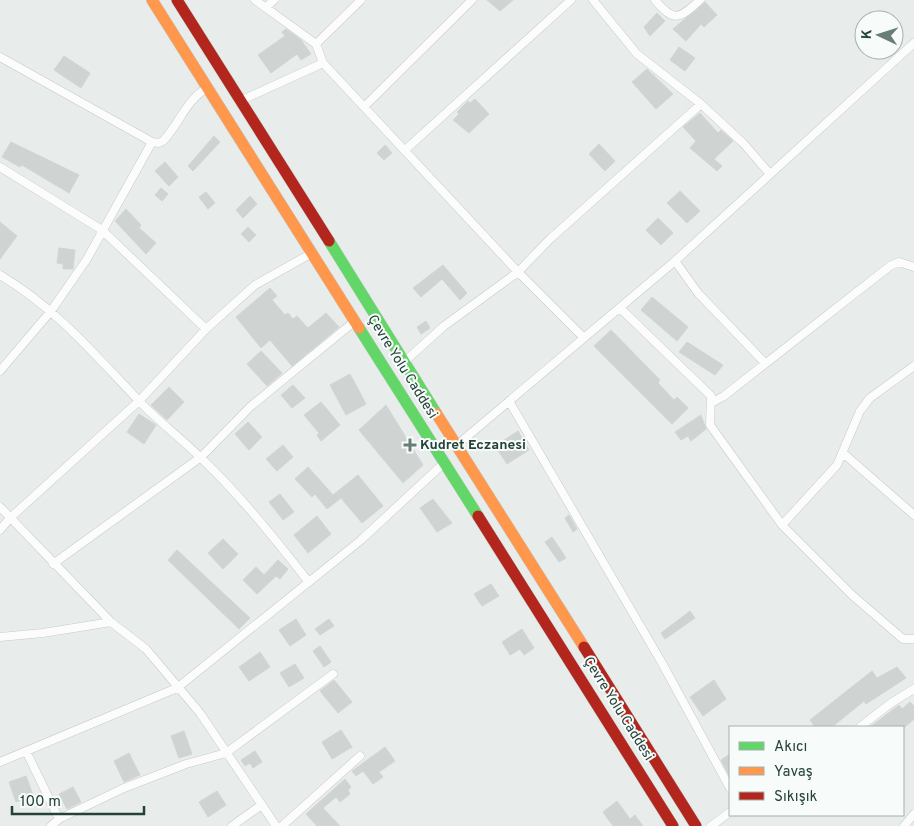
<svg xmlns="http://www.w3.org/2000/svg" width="914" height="826" viewBox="0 0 914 826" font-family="Overpass,sans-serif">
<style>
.building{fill:#cfd4d2;stroke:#d1d6d4}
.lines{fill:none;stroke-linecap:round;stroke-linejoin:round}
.street-casing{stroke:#c5cac8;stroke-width:9}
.fast-casing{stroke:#c3ccc9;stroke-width:12}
.slow-casing{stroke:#c3ccc9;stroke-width:12}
.jam-casing{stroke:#c3ccc9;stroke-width:12}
.street{stroke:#fcfcfc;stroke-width:8}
.fast{stroke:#63d668;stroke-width:11}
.slow{stroke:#ff974d;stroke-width:11}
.jam{stroke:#b3261e;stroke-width:11}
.poi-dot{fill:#697e78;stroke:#f7fbf9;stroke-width:2}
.labels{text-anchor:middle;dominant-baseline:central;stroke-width:4;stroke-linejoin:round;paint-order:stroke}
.street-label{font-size:14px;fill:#24423a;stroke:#f7fbf9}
.poi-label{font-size:14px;font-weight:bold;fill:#24423a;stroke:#f7fbf9;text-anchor:start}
</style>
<rect width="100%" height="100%" fill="#e8edeb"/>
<!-- building -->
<path class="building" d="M487,0H513L500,11Z
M705,2L717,15L704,27L701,24L686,41L673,29Z
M657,13L665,21L650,36L644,27Z
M286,29L301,40L311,54L301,60L297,54L271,73L258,55L285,36L282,32Z
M679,47L695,58L685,71L670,60Z
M64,56L90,73L81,88L54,70Z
M647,69L673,94L656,109L632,82Z
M475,99L489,114L469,133L453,120L459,114L457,112L468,101L470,103Z
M700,113L718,133L721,130L733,141L714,159L722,166L717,171L690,148L696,141L683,127Z
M214,136L220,142L193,171L188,166Z
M11,142L79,175L69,193L22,165L20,167L2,157Z
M599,144L615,161L605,171L589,154Z
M385,145L392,153L384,160L377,153Z
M165,162L178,177L169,186L155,171Z
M161,188L168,194L162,201L155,195Z
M680,191L700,211L687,223L667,203Z
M206,192L215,203L208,209L199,197Z
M250,196L257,204L243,218L236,210Z
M126,209L141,225L139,228L156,243L146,254L115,221Z
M658,218L673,233L661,245L646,230Z
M0,222L17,236L0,259Z
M248,227L256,235L249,242L241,234Z
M59,248L75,250L73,269H63V264L57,263Z
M443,265L467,293L460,300L442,279L421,297L413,288Z
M270,288L277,296L272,300L285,315L288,313L293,319L297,316L308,328L326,313L339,327L292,366L270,340L261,348L236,317Z
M652,297L688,327L677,341L641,310Z
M426,321L430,328L421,334L417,327Z
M611,330L660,380L658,383L674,400L677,397L688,408L672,424L594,346Z
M687,342L723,365L715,375L679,352Z
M261,351L282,373L267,386L247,364Z
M350,374L366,404L346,415L330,385Z
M293,385L305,398L292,408L281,395Z
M169,387L184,402L167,420L151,405Z
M321,402L340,425L321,441L317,435L319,433L304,415Z
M386,405L423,465L403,483L359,430Z
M139,414L156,425L144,444L127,432Z
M701,415L706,429L691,441L688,436L681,440L675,432Z
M248,422L262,437L249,450L235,434Z
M518,431L529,450L507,464L495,446Z
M283,445L293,457L277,471L266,459Z
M308,467L333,495L358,475L383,506L362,523L341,498L327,509L315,494L312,497L295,479Z
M280,494L294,512L283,520L269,502Z
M433,499L452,523L437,532L420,508Z
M569,515L577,529L573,532L565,518Z
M317,516L331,534L308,553L294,535Z
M552,537L566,558L559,562L545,542Z
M223,539L238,554L223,569L208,553Z
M177,550L250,618L239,629L168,560Z
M278,560L288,569L280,579L276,576L257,594L243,580L256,567L264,575Z
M491,584L499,596L482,606L474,594Z
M690,611L695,618L665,639L661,633Z
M296,619L306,635L290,646L279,630Z
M329,619L334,626L320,635L315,629Z
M522,629L534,648L524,655L520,649L510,655L502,642Z
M320,646L331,662L324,667L313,651Z
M260,652L270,667L249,681L239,667Z
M295,664L304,678L289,687L280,673Z
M897,667L906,678L866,704L864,701L832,727H815L810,720L872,671L877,678Z
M334,680L352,702L338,713L320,691Z
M714,680L726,699L703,716L690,697Z
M910,702L914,706V719L905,727H870L899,705L902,709Z
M341,730L352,747L332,759L322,742Z
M184,731L192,754L179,758L171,736Z
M385,747L395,761L379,772L383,777L373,784L363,771L356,776L352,771Z
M255,751L262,762L253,768L250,763L245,766L241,760Z
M129,753L140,775L124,782L114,761Z
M730,754V777L721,760Z
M26,776L33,795L16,802L9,782Z
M345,779L351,787L348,790L350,794L340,802L336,797L323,808L340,826H317L306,814Z
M73,787L81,802L67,809L59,794Z
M217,791L226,805L208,817L199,802Z
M617,801L630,819L635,815L643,826H613L603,812Z"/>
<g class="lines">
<!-- street casing -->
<g class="street-casing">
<path id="street" d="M255,0L316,44L323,63
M593,0L637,54L701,104L744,144L770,174
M655,0C674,23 679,19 700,0
M266,7L274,0
M316,44L361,0
M0,57L152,142L159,143L163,141C180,123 186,100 207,88
M240,101L323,63L518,272L584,338
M364,107L472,0
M405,150L571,0
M0,167L102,230L206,329
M675,261L698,293L765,363
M0,275C56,308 96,356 140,402C159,422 181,438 201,458C241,496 274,538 308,581
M620,308L711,396L710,425L782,525L837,465L860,411L870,398L914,366
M404,362L444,326L518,272L550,239L701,104
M0,371L51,311L87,259L152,142
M509,401L662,663L730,788
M711,403L724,396L890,266L899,262L914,267
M456,446L675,261L914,43
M843,453L914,515
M0,507L111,622L146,649L200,713L276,826
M782,525L852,595L903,639H914
M0,530L10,518L139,401L206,329L255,285L312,253
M53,564L201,457L251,406L355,321
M0,637L43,633L111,622
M860,727L891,703L914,689
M26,751L59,819
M0,762L177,688L361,540L444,463
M51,826L59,819L124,788L186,764L226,753L333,674
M232,826L260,806
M282,826L360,756
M711,826L730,812
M904,826L914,814"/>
</g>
<!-- fast casing -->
<g class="fast-casing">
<path id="fast" d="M329,241L436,413
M359,328L478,516"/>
</g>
<!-- slow casing -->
<g class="slow-casing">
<path id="slow" d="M152,0L359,328
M436,413L584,647"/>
</g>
<!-- jam casing -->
<g class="jam-casing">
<path id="jam" d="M177,0L329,241
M478,516L673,826
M584,647L696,826"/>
</g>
<!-- street -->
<use href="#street" class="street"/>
<!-- fast -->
<use href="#fast" class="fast"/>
<!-- slow -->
<use href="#slow" class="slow"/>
<!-- jam -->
<use href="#jam" class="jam"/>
</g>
<!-- markers -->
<path class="poi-dot" d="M407.5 437.5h5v5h5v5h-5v5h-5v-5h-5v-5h5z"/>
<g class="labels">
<!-- street labels -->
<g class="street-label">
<text transform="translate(402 367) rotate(58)">Çevre Yolu Caddesi</text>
<text transform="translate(618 709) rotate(58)">Çevre Yolu Caddesi</text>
</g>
<!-- poi labels -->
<g class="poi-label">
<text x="420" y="445">Kudret Eczanesi</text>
</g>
</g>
<!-- legend -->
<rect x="729" y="726" width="175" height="90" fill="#f7fbf9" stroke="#a3b1ad"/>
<rect x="739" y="742" width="25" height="8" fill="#63d668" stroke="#a3b1ad"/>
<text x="774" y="751" font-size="15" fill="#24423a">Akıcı</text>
<rect x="739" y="767" width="25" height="8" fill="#ff974d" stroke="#a3b1ad"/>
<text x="774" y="776" font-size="15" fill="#24423a">Yavaş</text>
<rect x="739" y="792" width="25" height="8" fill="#b3261e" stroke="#a3b1ad"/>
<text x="774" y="801" font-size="15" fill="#24423a">Sıkışık</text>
<!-- north arrow -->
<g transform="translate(879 35) rotate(274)"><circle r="24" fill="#f7fbf9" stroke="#a3b1ad"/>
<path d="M0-4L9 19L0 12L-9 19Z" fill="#697e78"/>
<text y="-8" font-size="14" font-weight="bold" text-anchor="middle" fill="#24423a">K</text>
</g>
<!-- scale -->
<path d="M12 806v8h132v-8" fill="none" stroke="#24423a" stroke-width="2.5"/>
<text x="20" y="806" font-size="15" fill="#24423a" stroke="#f7fbf9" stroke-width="4" paint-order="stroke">100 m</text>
</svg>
